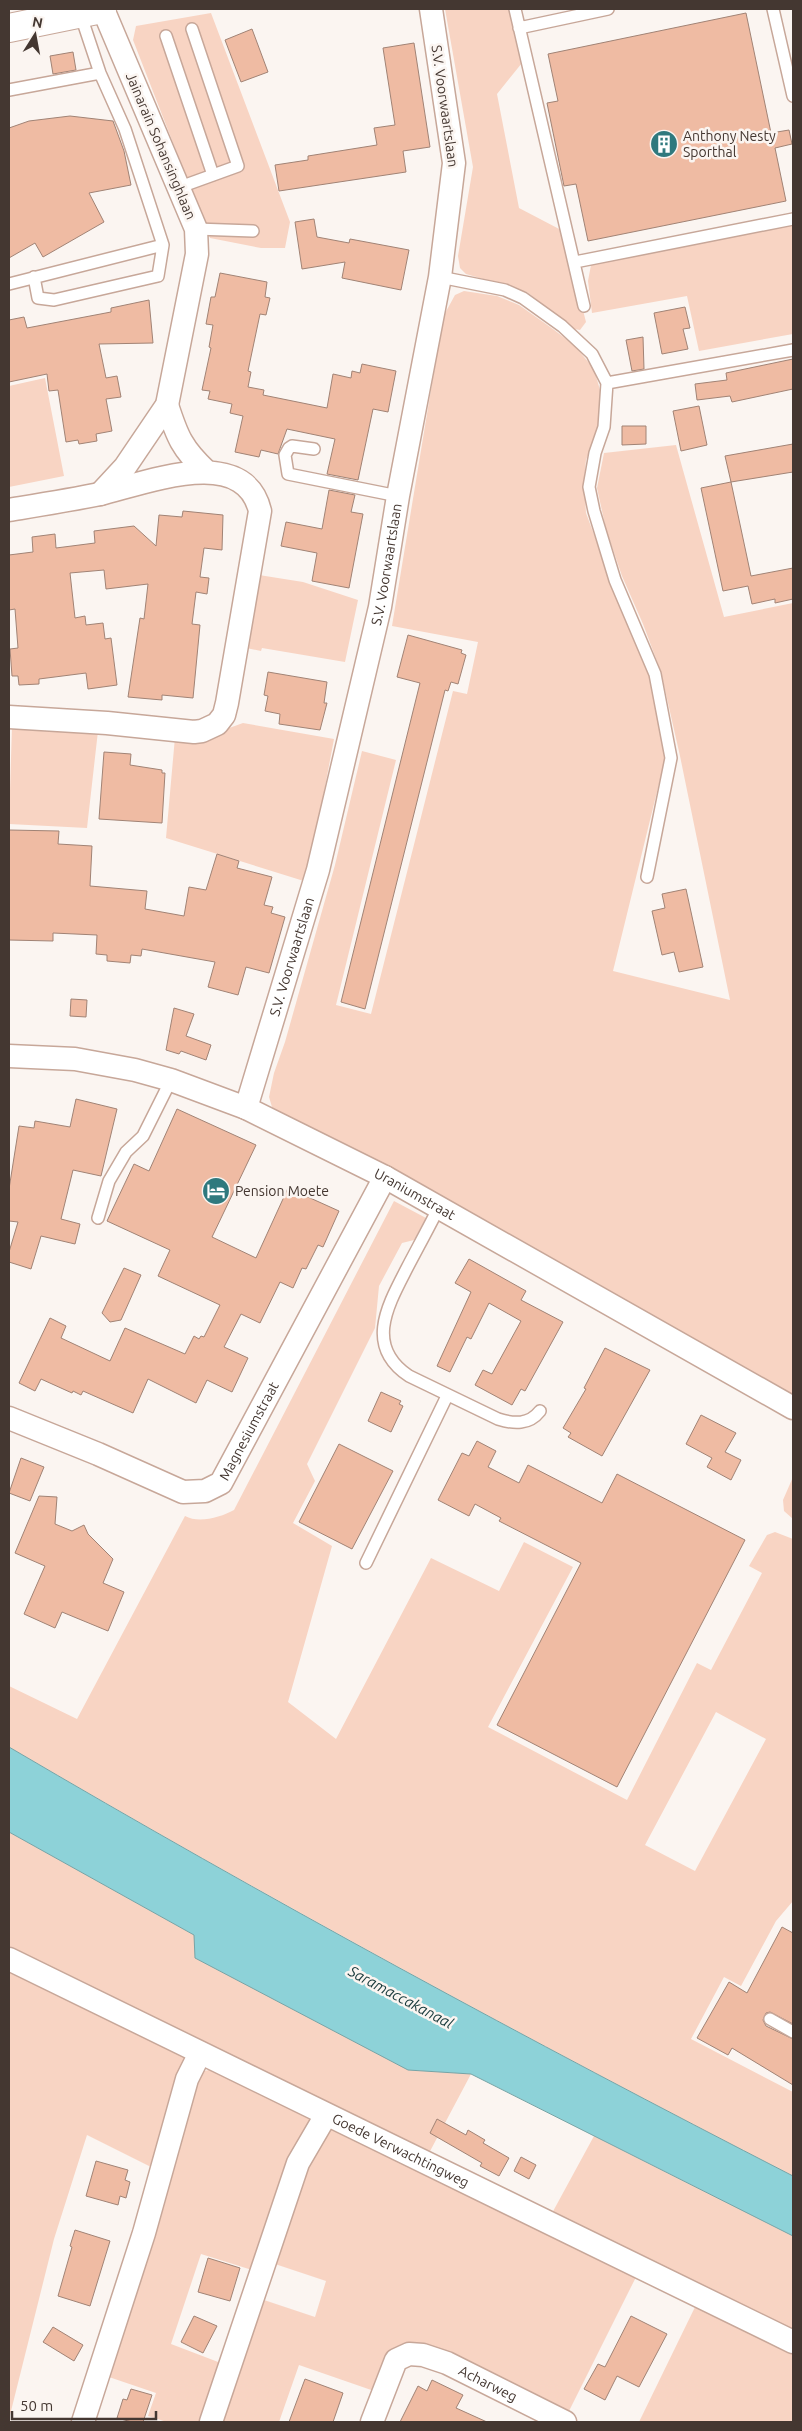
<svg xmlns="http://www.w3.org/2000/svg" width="802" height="2431" viewBox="0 0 802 2431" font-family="Ubuntu,sans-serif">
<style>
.green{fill:#f8d4c3;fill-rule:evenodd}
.water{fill:#8dd2d8;stroke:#77a4a6}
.building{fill:#efbba3;stroke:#a18375}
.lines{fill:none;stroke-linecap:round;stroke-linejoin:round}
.lane-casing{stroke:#c7a799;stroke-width:14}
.street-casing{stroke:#c7a799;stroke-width:25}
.secondary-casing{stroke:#c7a799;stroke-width:30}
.lane{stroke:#fff;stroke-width:11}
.street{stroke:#fff;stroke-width:22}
.secondary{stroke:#fff;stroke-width:28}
.labels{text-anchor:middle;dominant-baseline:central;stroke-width:5;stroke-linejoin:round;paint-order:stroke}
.street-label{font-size:14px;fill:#443731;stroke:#fbf5f1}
.poi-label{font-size:14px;fill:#443731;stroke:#fbf5f1;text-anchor:start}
.water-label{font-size:15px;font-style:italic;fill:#16383a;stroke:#fbf5f1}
</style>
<rect width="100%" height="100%" fill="#fbf5f1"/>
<!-- green -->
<path class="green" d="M445,9H515L526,58L497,94L519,208L563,231L586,322L580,330L574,329L527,292L466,274L460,268L458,256L473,167Z
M211,13L290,222L285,248H261L210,238L133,40L136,26Z
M793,225V334L699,351L687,296L592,313L588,281L591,265L597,263L682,244Z
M464,291L497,296L519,305L553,329L575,346L594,369L600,390L603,408L600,426L586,460L584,480L586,513L610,578L650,673L666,755L613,971L730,1000L680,756L661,672L643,624L622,576L606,529L597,488L604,453L676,445L724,617L793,603V1400L281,1115L272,1107L269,1097L274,1073L285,1042L335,865L362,751L396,760L336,1005L371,1014L453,691L467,694L478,642L392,626L443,317L455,295Z
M45,378L64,476L9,487V386Z
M259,575L303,582L358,600L345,662L262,648L261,651L246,648Z
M243,723L334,739L307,882L166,838L175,737L210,735Z
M12,726L98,731L87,828L9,824Z
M394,1201L426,1218L414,1240L402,1243L379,1286L375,1328L307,1464L315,1481L293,1523L332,1546L288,1702L336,1739L431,1558L499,1591L524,1542L573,1567L488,1727L627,1800L697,1663L711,1670L762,1573L749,1566L767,1535L775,1532L793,1539V1901L776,1921L741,1986L724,1977L691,2039L793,2092V2176C528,2040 266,1897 9,1747V1686L77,1719L185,1516C199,1524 221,1517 234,1510ZM716,1712L766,1739L695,1871L645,1845Z
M793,1477V1519L784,1511L783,1500Z
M9,1832L194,1935L408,2070L471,2074L428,2155L9,1951Z
M9,1969L190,2058L157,2170L87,2135L54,2239L9,2419Z
M214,2069L315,2118L258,2272L201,2254L171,2344L226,2365L207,2422H167L148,2416L156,2393L103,2375L197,2077L204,2071Z
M329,2126L636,2277L566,2417L419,2347L377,2392L299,2365L279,2422H216L258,2298L315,2317L326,2281L269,2262L296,2180Z
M594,2136L793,2236V2335L551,2215Z
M696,2305L793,2351V2422H639Z"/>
<!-- water -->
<path class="water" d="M9,1747C266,1898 528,2040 793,2176V2236L471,2074L408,2070L195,1958L194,1935L9,1832Z"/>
<!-- building -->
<path class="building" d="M746,13L771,133L789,130L792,144L775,148L786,201L588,241L576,184L564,186L547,103L558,101L548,54Z
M252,29L268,72L241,82L225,40Z
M414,43L430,147L403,151L406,172L279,191L275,165L308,160V156L377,145L374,128L395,125L383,48Z
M73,52L76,70L53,74L50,56Z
M70,116L113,121L124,151L131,185L89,193L104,222L43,257L35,243L9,258V128L29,121Z
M314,219L317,237L349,243L350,239L409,250L401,290L342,278L345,262L302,269L295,222Z
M220,273L267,282L265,297L270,298L266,315L260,314L248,371L251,372L248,387L264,390L263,395L327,408L333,374L351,378L352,371L360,373L362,364L396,371L388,412L373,409L358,480L327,474L335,439L287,429L278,454L261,450L259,457L235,452L243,416L230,413L232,404L208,399L210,391L202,390L211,348L209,347L213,325L206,324L211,297H215Z
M149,300L153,343L99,344L106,378L117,376L121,397L106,399L112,431L96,434L97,441L79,444L78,440L66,442L58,390L49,391L47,374L9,382V320L24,317L27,328L111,312V308Z
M685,307L690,328L683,329L688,349L662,354L654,313Z
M643,337L644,369L632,371L626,340Z
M793,359V389L732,402L730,396L697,400L695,384L727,380L726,373Z
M699,406L707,445L681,451L673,411Z
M622,426H646V444L622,445Z
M793,444V472L731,482L725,456Z
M731,482L751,576L793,568V599L775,603V599L752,604L748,586L723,591L701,488Z
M329,490L355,495L351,512L363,514L349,588L312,581L317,553L281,546L286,522L322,529Z
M183,511L223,515L222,550L204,548L200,577L209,578L207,594L196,592L192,624L200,625L193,698L162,695V700L128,697L140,618L144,619L148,584L106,589L104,570L70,573L75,618L85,616L86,625L103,623L105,639L111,638L117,685L88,689L86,673L39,679V684L19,685L18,676H12L10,649L18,648L15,609L9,610V555L33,552L32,537L55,534L56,548L95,543L94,531L134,526L156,546L159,515L182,517Z
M408,635L462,650L461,653L466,655L458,684L451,682L448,691L445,690L365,1009L341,1002L420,683L397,677Z
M268,672L327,682L324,703H327L320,730L279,724L280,714L265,711L268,696L264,695Z
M104,752L131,754L130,765L162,770V773H165L162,823L99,819Z
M9,830L59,831L58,844L92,846L90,886L147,891L145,909L184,916L189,887L206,890L217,854L239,861L237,868L272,877L264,905L273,907L271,913L285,917L269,973L246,967L238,995L208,987L215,962L142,949L141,956L131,955L130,963L107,961V955L96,954L97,935L53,933V941L9,940Z
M686,889L703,967L679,972L674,952L662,955L652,911L665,908L662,894Z
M71,999L87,1000L86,1017L70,1016Z
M174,1008L194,1014L186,1036L211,1045L206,1060L181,1051L179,1054L166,1050Z
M76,1099L117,1109L101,1176L73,1170L61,1219L80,1224L75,1244L41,1236L31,1269L9,1262V1252L18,1222L9,1221V1189L19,1126L34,1128L35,1121L70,1127Z
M177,1109L256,1145L212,1237L256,1258L288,1188L339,1211L323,1247L318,1245L306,1269L302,1268L293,1288L280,1282L260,1323L241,1314L224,1347L248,1358L232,1392L207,1380L196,1403L148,1379L133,1413L83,1391L81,1395L73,1391L72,1393L41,1379L35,1391L19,1383L50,1318L66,1326L61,1338L110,1361L125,1328L185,1354L194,1336L199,1339L201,1336L204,1337L220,1305L158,1276L170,1250L107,1221L134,1164L149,1171Z
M469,1259L526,1291L521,1300L563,1322L525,1391L521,1389L512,1405L475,1385L483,1370L492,1374L521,1321L489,1303L471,1339L467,1337L450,1372L437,1366L471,1292L455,1283Z
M124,1268L141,1275L121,1320L110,1322L102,1313Z
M605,1348L650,1370L602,1456L568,1437L571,1433L563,1428L586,1389L584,1388Z
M381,1392L401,1401L399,1404L403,1406L391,1432L368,1421Z
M701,1415L736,1433L725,1452L741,1460L731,1480L707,1467L712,1458L686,1444Z
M477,1441L496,1451L488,1467L519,1483L528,1465L602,1503L617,1474L745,1540L617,1787L497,1725L581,1563L499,1521L501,1518L475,1504L469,1516L438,1500L462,1453L469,1456Z
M339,1444L393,1471L352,1549L299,1522Z
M21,1458L44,1467L30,1501L9,1493Z
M39,1496L57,1497L55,1524L72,1531L84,1525L88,1534L113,1559L103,1583L124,1592L108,1631L62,1612L55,1628L24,1614L45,1566L15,1553Z
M782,1927L793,1933V2024L770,2012L766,2013L763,2020L766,2026L793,2039V2085L732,2048L728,2055L697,2038L729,1982L747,1993Z
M437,2119L466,2135L468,2130L485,2140L483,2143L509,2158L499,2176L480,2166L482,2163L430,2133Z
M521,2157L536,2165L529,2179L514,2171Z
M96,2161L128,2170L125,2180L130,2182L126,2198L120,2196L118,2205L86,2196Z
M75,2230L110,2241L90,2306L58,2296L72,2247L70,2246Z
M208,2258L240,2268L230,2301L198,2292Z
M194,2316L217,2326L203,2353L181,2342Z
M631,2316L667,2334L639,2387L617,2376L605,2400L584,2389L598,2364L605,2367Z
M53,2327L83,2345L74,2361L43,2342Z
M305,2379L343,2393L333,2422H289Z
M432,2380L463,2395L456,2408L487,2422H400L418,2386L427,2391Z
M131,2389L152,2395L143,2422H132L117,2418L123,2399L127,2400Z"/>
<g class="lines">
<!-- lane casing -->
<g class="lane-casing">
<path id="lane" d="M515,9L584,306
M773,9L793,96
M519,28L608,9
M166,36L213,175
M9,90L100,73
M180,187L238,166L192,29
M196,229L253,231
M575,262L793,219
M34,277L38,298L54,300L158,276L163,245L125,129L100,73L80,13
M440,277L505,290L523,298L562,326L592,354L607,383L604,427L595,453L589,487L594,511L615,580L655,674L671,758L647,877
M9,284L163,245
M607,383L793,350
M314,449L292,446L289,448L285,455L288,474L398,496
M439,1207C429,1227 418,1247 407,1268C388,1305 364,1346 409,1376L498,1419C514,1424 529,1425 540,1411
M98,1218L109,1181L126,1152L143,1136L171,1080
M366,1563L447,1396
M770,2019L793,2032"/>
</g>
<!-- street casing -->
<g class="street-casing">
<g id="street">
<path d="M167,405C177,436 182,449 207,472"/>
<path d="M100,494L125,467L167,405L197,254L196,229L103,9"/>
<path d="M9,510C39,505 70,500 100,494C143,484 244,443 260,511L227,703L224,715L217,724L202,731L194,732L107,723L9,717"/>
<path id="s1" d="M9,1056L75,1059L135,1070L171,1080L246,1108L385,1177L793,1408"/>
<path id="s2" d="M246,1108L318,870L380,607L398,496L440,277L454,163L431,9"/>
<path id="s3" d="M9,1418L98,1454L183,1492L205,1491L221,1483L385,1177"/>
<path id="s4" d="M9,1959L793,2342"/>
<path d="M83,2422L144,2233L187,2079L200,2053"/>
<path d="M211,2422L298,2163L326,2115"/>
<path id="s5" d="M372,2422L396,2360L409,2354L423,2355L447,2363L565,2422"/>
</g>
</g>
<!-- secondary casing -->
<g class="secondary-casing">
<path id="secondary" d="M9,28L102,9"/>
</g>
<!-- lane -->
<use href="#lane" class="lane"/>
<!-- street -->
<use href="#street" class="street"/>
<!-- secondary -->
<use href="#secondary" class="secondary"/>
</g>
<!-- icons -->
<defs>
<g id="building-disc" transform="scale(1.4375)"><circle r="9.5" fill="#2f797e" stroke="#fbf5f1"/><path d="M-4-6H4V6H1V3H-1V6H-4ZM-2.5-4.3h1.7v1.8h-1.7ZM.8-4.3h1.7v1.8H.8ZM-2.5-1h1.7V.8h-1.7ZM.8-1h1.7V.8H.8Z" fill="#fff"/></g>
<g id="hotel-disc" transform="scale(1.4375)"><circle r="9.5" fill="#2f797e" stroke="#fbf5f1"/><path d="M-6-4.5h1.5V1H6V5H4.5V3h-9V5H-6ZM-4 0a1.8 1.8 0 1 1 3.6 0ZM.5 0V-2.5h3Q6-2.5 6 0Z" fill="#fff"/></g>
</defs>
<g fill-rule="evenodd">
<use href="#building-disc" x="664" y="144"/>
<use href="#hotel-disc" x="216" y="1191"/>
</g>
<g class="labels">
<!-- street labels -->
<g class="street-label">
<text transform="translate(445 106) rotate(82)">S.V. Voorwaartslaan</text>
<text transform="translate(161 146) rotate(67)">Jainarain Sohansinghlaan</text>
<text stroke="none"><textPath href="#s2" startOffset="562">S.V. Voorwaartslaan</textPath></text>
<text stroke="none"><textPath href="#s2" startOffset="158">S.V. Voorwaartslaan</textPath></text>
<text stroke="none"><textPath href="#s1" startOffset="434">Uraniumstraat</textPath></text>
<text stroke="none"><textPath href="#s3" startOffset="288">Magnesiumstraat</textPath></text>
<text stroke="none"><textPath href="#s4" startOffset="436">Goede Verwachtingweg</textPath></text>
<text stroke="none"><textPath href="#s5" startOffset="166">Acharweg</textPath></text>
</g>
<!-- poi labels -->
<g class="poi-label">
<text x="683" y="136">Anthony Nesty<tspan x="683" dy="16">Sporthal</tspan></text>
<text x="235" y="1191">Pension Moete</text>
</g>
<!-- water labels -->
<g class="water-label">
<text transform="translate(401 1997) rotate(28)">Saramaccakanaal</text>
</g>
</g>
<!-- border -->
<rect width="802" height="2431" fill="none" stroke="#443731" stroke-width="20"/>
<!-- north arrow -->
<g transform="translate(35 35) rotate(11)" stroke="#fbf5f1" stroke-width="4" paint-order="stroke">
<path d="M0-4L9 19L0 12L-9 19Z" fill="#443731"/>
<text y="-8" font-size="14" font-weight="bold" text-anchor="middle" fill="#443731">N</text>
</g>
<!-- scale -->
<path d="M12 2411v8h144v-8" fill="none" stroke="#443731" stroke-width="2.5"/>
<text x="20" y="2411" font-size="15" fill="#443731" stroke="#fbf5f1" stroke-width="4" paint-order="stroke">50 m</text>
</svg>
